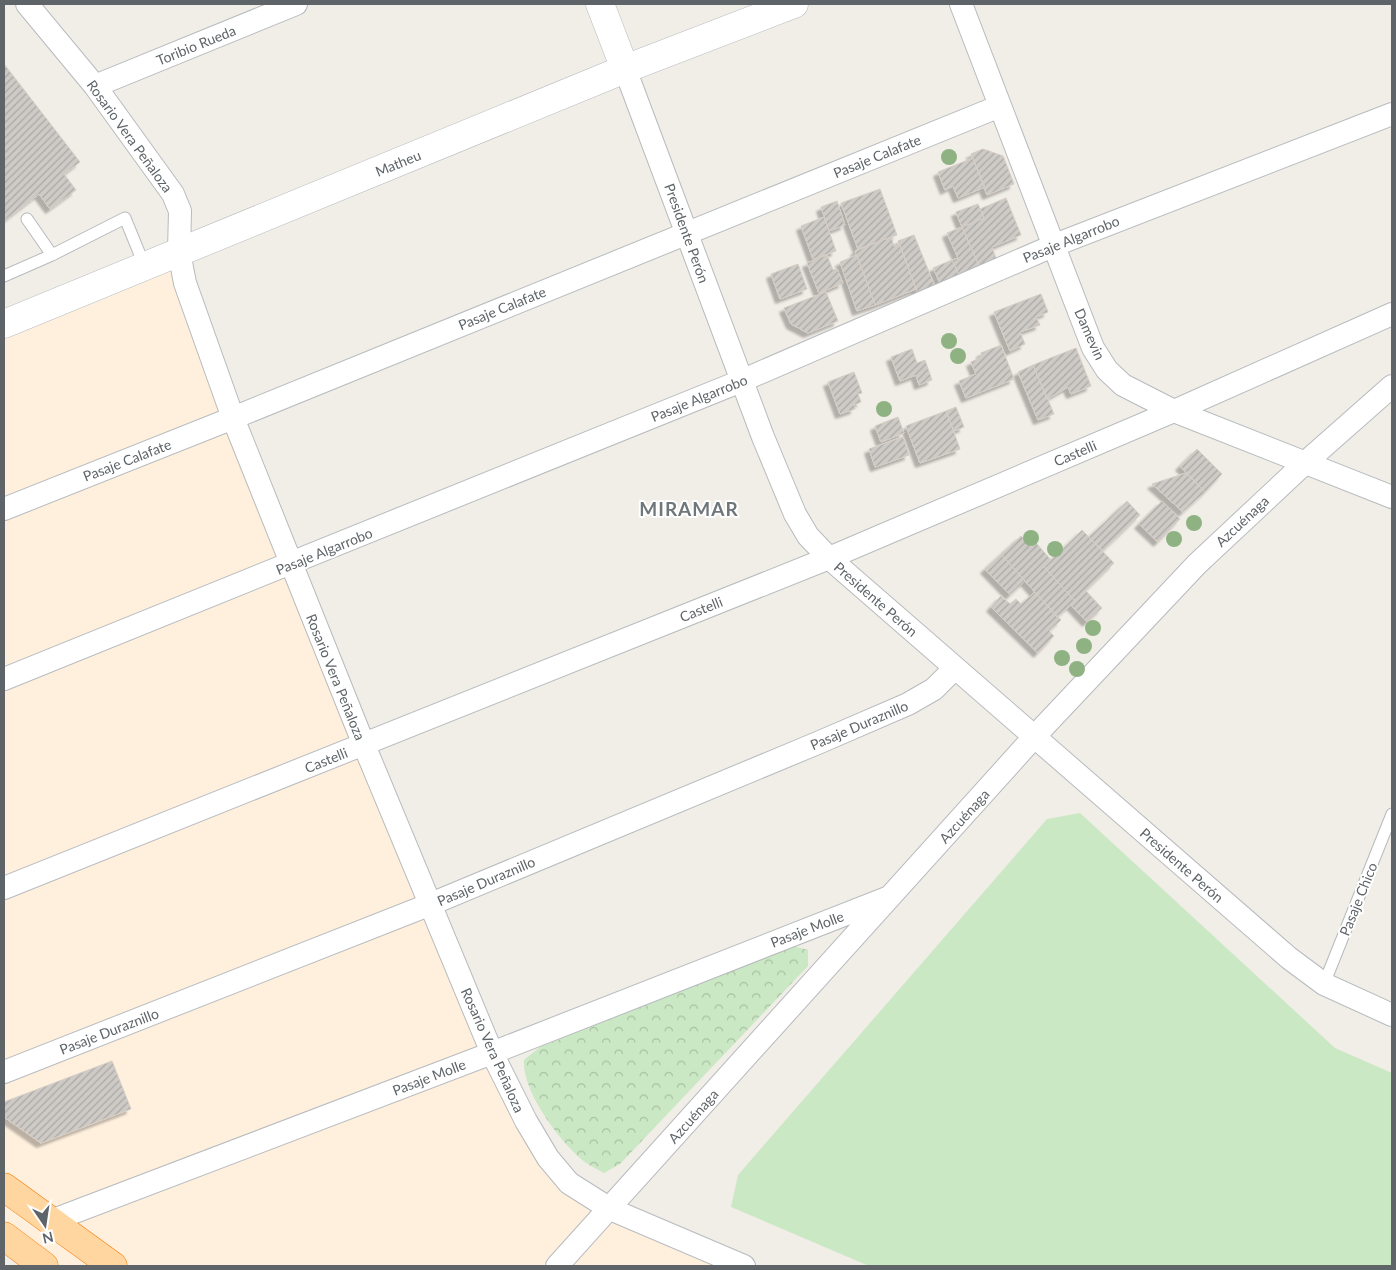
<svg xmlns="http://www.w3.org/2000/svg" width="1396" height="1270" viewBox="0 0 1396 1270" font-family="Lato,sans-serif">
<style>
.commercial{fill:#fff0de}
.green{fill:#cbe8c4}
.forest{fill:url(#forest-crowns)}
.building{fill:url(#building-hatch);stroke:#d6cdc5;filter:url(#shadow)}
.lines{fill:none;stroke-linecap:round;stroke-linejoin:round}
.service-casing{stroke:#b7bbbe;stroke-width:13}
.minor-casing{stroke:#b7bbbe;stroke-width:24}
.tertiary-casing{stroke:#b7bbbe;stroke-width:29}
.trunk-casing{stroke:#f87700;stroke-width:29}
.service{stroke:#fff;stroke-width:11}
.minor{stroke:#fff;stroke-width:22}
.tertiary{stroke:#fff;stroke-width:28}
.trunk{stroke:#ffd69f;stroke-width:28}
.tree{fill:#8fb283}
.labels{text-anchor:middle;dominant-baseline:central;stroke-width:4;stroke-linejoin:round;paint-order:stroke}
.street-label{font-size:14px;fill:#5e6468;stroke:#fff}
.district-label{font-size:19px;font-weight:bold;letter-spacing:1px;fill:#6f777a;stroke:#fff}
</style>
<defs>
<pattern id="forest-crowns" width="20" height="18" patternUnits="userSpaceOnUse" patternTransform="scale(1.25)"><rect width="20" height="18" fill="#cbe8c4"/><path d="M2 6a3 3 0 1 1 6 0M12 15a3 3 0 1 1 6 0" fill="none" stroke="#a8c0a3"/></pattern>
<pattern id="building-hatch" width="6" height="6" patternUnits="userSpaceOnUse" patternTransform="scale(1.25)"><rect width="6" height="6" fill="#cecac6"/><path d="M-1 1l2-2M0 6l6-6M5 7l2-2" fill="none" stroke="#aaa8a5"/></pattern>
<filter id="shadow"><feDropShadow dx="-4.5" dy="4.5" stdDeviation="1" flood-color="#0004"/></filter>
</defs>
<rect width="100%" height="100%" fill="#f1ede7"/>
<!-- commercial -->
<path class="commercial" d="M179,252L492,1053L570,1183L744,1266H44L4,1236V324Z"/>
<!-- green -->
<path class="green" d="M1080,813L1335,1048L1392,1073V1266H869L731,1207L738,1175L1047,819Z"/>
<!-- forest -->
<path class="forest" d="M793,946L808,950V966L620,1164L604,1173C597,1169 588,1165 581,1159C558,1139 522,1091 524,1060L540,1047Z"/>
<!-- building -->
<path class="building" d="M4,64L80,162L64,174L76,190L50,209L39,194L4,221Z
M983,149L1003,156L1014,184L987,195L971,154Z
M973,158L985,187L958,198L953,186L945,190L938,172Z
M880,189L897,235L858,249L841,203Z
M1006,198L1021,235L992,247L997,261L980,268L962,227L984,218L980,209Z
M837,201L845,225L829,231L821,207Z
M978,204L984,218L962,227L956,212Z
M824,217L836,251L813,259L801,226Z
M962,227L980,268L960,277L952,260L958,258L947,233Z
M914,235L936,289L919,296L898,241Z
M891,237L894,246L900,245L916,289L875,305L855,251Z
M827,255L833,270L837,269L843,283L819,293L807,263Z
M857,255L875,305L857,311L840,262Z
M952,260L960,277L941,285L933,268Z
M798,264L807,289L780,299L771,274Z
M826,292L838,321L808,333L791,324L784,308Z
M1041,294L1048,312L1036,317L1040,325L1020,332L1025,344L1010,351L994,312Z
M1001,345L1014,379L966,398L959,381L976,374L971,362L982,357L981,353Z
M1076,348L1091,386L1071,394L1068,387L1047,399L1033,365Z
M912,349L917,363L925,360L932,380L919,385L916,375L900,381L891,357Z
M1033,365L1054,414L1038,420L1018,372Z
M854,372L862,393L858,394L861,402L854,405L855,409L840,414L828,382Z
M956,407L964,427L954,431L946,411Z
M946,411L960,449L920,463L906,426Z
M898,417L904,433L881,442L875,426Z
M903,437L909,455L875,467L869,449Z
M1197,449L1222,474L1205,492L1180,466Z
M1186,473L1205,492L1183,512L1152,484Z
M1127,501L1140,515L1103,551L1089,537Z
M1162,501L1180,519L1158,542L1139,524Z
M1082,530L1114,563L1075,601L1044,567Z
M1021,536L1031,547L1036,543L1051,560L1044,567L1075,601L1057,617L1001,554Z
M1001,554L1025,581L1010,595L985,569Z
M1086,591L1102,608L1087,622L1071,605Z
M1035,592L1061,620L1049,631L1054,636L1038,653L991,607L1001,596L1010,604L1016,599L1021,604Z
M112,1061L131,1109L41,1143L4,1117V1102Z"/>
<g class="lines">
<!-- service casing -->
<g class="service-casing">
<path id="service" d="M27,219L52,255L125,218L145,267
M4,276L52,255
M1324,984L1392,814"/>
</g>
<!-- minor casing -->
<g class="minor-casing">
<path id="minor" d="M27,4L95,86L173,194L180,211L179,252L185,283L233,418L364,745L492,1053L526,1121L548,1158L569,1183L610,1209L744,1266
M961,4L1093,348L1107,370L1123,385L1174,411L1392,497
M625,69L763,437L795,514L808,536L829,558L1289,958L1324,984L1392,1015
M95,86L296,4
M4,509L233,418L1000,106
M4,679L741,381L1055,245L1392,114
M4,888L829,558L1174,411L1392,314
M4,1072L431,904L820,742L908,704L934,689L955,668
M51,1221L492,1053L887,898
M557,1266L1034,737L1197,564L1306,462L1392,386"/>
</g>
<!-- tertiary casing -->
<g class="tertiary-casing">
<path id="tertiary" d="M600,4L625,69
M4,324L625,69L794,4"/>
</g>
<!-- trunk casing -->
<g class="trunk-casing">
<path id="trunk" d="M4,1187L113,1266
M4,1236L44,1266"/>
</g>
<!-- service -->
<use href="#service" class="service"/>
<!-- minor -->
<use href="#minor" class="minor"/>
<!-- tertiary -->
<use href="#tertiary" class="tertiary"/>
<!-- trunk -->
<use href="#trunk" class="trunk"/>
</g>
<!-- trees -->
<g class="tree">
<circle cx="949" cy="157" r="8"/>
<circle cx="949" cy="341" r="8"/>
<circle cx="958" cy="356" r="8"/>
<circle cx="884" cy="409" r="8"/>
<circle cx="1194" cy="523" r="8"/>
<circle cx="1031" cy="538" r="8"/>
<circle cx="1174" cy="539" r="8"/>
<circle cx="1055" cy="549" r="8"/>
<circle cx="1093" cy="628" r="8"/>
<circle cx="1084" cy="646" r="8"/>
<circle cx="1062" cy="658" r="8"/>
<circle cx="1077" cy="669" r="8"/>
</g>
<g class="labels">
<!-- street labels -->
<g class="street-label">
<text transform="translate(196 45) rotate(-22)">Toribio Rueda</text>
<text transform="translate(130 136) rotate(54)">Rosario Vera Peñaloza</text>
<text transform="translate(877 156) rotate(-22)">Pasaje Calafate</text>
<text transform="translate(398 163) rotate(-22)">Matheu</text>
<text transform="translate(687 233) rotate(70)">Presidente Perón</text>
<text transform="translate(1071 239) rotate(-22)">Pasaje Algarrobo</text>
<text transform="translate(502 308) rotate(-22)">Pasaje Calafate</text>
<text transform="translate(1090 334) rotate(66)">Damevin</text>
<text transform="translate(699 398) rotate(-22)">Pasaje Algarrobo</text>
<text transform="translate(1075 453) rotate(-23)">Castelli</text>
<text transform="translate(127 460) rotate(-21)">Pasaje Calafate</text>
<text transform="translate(1242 521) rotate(-43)">Azcuénaga</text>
<text transform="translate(324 551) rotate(-22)">Pasaje Algarrobo</text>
<text transform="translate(876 599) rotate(41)">Presidente Perón</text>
<text transform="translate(701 609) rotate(-22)">Castelli</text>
<text transform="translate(336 677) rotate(68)">Rosario Vera Peñaloza</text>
<text transform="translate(859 725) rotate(-23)">Pasaje Duraznillo</text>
<text transform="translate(326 760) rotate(-22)">Castelli</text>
<text transform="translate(964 816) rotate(-48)">Azcuénaga</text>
<text transform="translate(1182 865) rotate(41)">Presidente Perón</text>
<text transform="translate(486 881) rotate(-23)">Pasaje Duraznillo</text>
<text transform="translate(1358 899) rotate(-68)">Pasaje Chico</text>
<text transform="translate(807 929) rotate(-21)">Pasaje Molle</text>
<text transform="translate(109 1031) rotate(-21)">Pasaje Duraznillo</text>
<text transform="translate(493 1050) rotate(66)">Rosario Vera Peñaloza</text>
<text transform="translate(429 1077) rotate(-21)">Pasaje Molle</text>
<text transform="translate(693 1116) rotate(-48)">Azcuénaga</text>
</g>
<!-- district labels -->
<g class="district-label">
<text x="689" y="508">MIRAMAR</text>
</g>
</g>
<!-- border -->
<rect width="1396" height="1270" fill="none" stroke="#5e6468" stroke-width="10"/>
<!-- north arrow -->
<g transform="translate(45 1225) rotate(167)" stroke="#ffffff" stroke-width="4" paint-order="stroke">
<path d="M0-4L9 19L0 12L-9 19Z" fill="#5e6468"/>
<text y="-8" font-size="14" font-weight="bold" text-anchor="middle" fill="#5e6468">N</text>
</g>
</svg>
